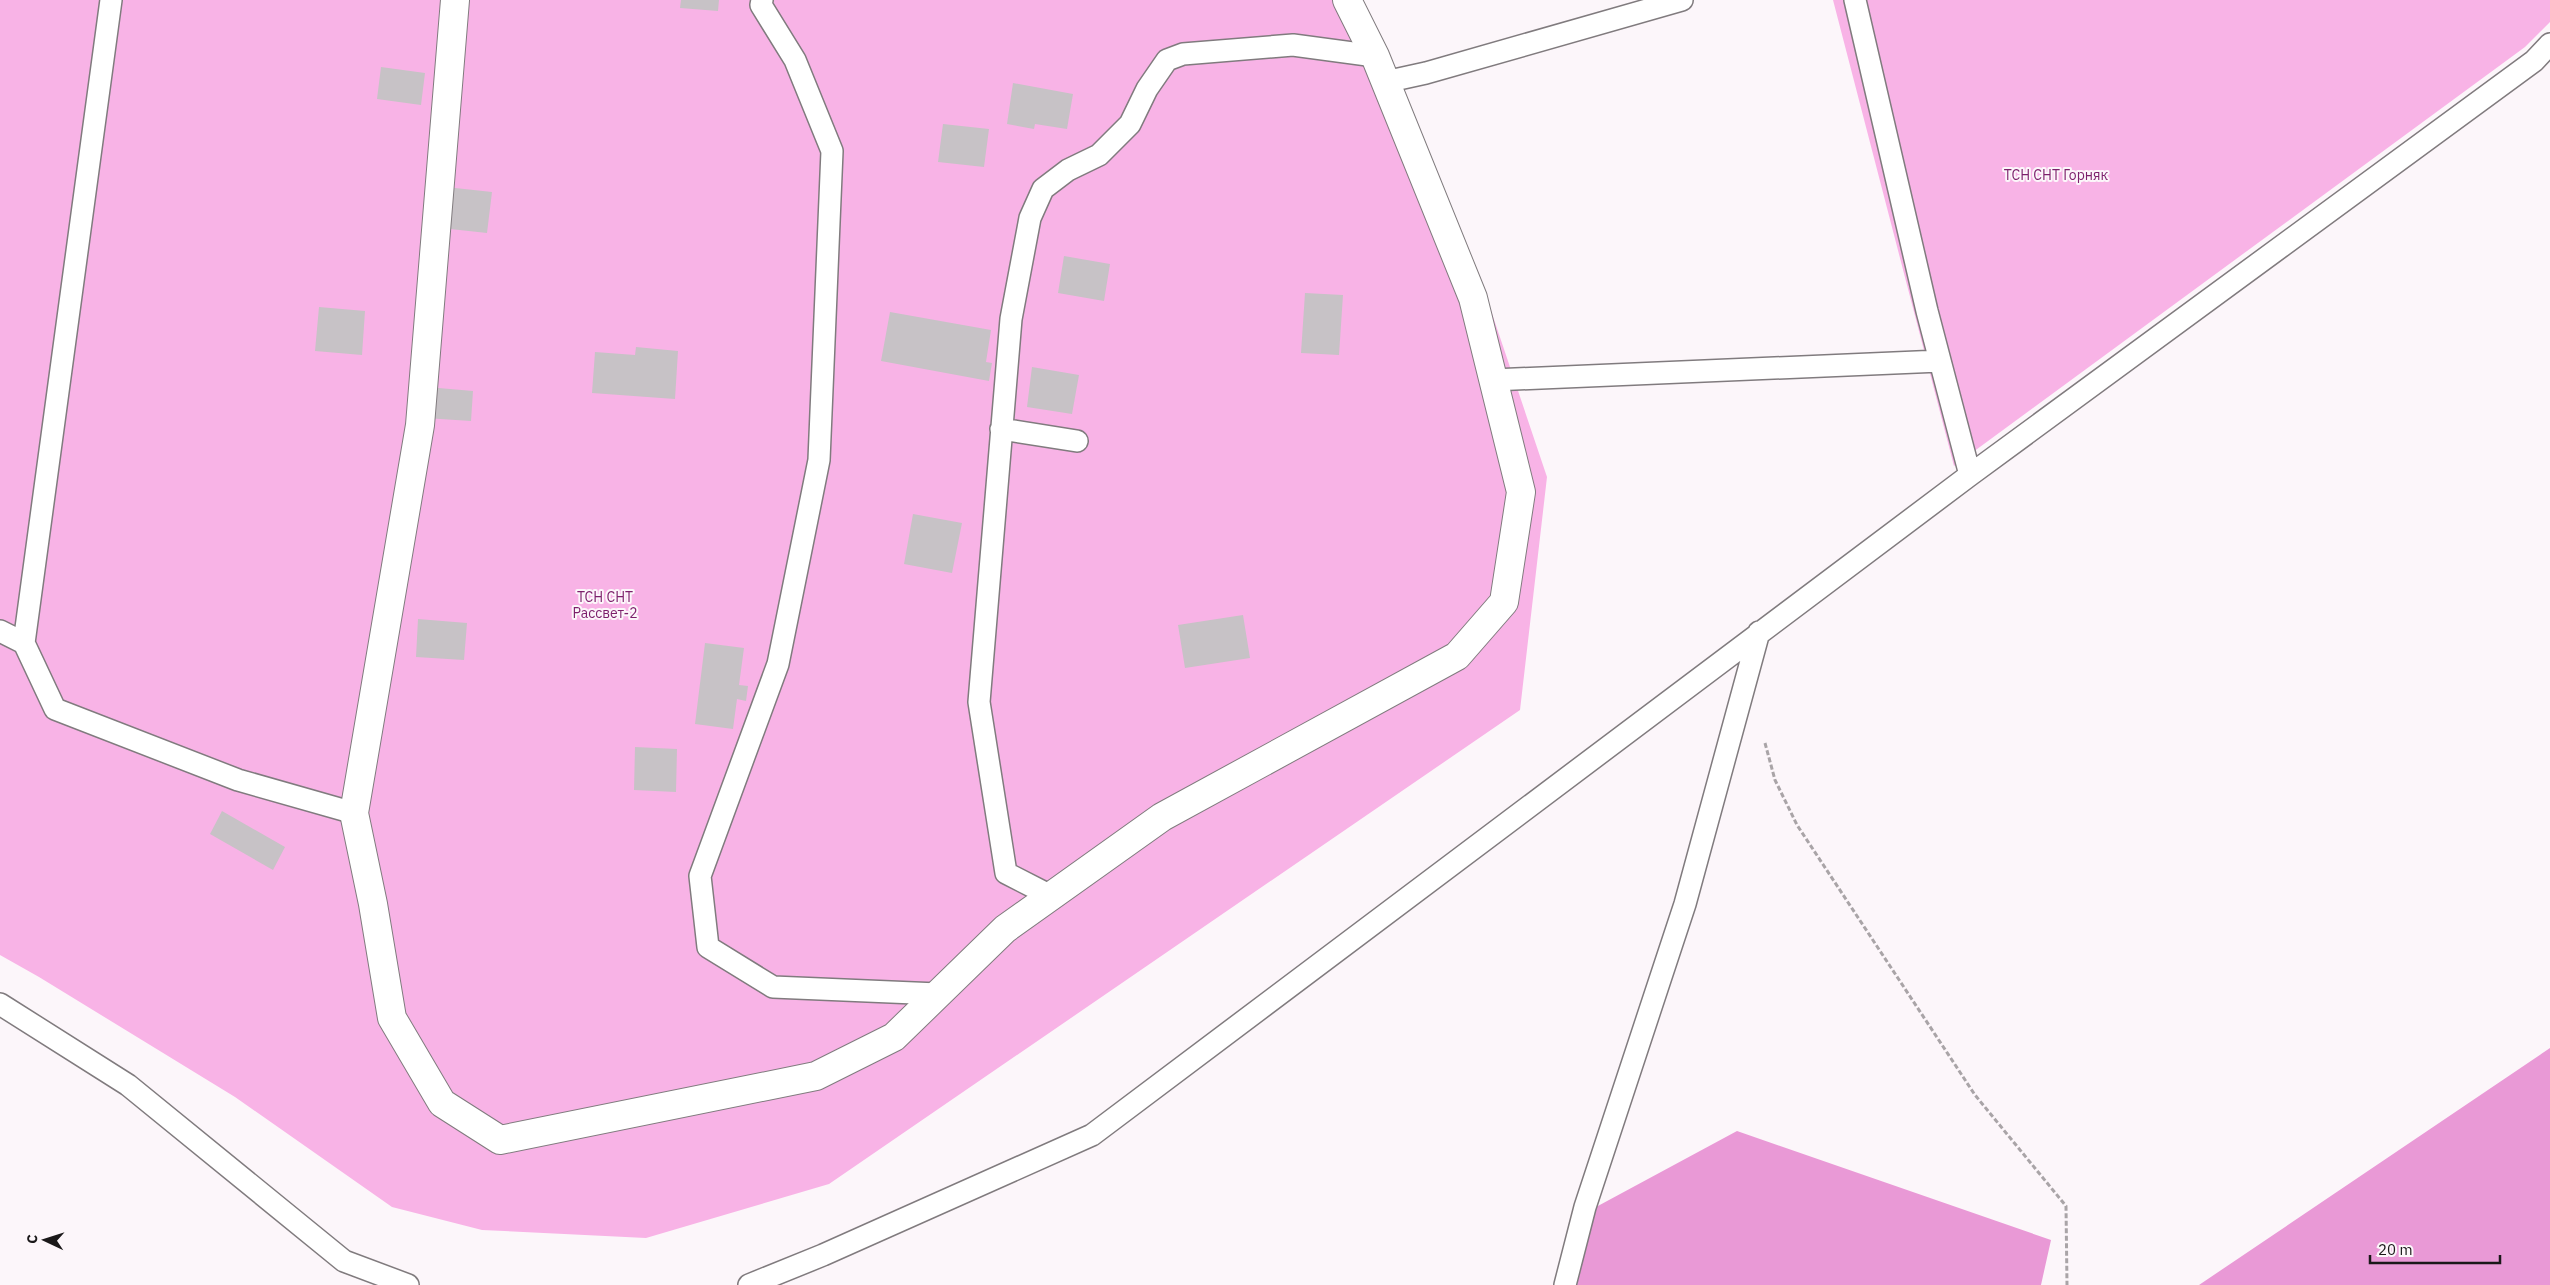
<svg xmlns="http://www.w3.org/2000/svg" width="2550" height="1285" viewBox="0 0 2550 1285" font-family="'IBM Plex Sans',sans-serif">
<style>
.green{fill:#f8b3e6}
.forest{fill:#e999d6}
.building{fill:#c7c2c6}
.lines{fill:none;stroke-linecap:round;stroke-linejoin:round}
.service-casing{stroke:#807b7e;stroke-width:24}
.minor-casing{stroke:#807b7e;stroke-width:30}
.path{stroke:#a9a4a7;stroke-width:3;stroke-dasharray:5 2.5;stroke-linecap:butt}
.service{stroke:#fff;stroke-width:21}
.minor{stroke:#fff;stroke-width:28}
.labels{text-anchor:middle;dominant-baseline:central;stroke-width:4;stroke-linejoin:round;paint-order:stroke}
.park-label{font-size:14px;fill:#7c1f6b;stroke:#fcf6fa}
</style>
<rect width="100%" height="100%" fill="#fcf6fa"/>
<!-- green -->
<path class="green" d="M0,0H1355L1479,275L1547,477L1520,710L829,1184L646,1238L482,1230L392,1207L235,1097L39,977L0,955Z
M1833,0H2550V22L2525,47L1954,466Z"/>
<!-- forest -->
<path class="forest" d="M2550,1048V1285H2199Z
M1737,1131L2051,1240L2041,1285H1577L1596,1207Z"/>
<!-- building -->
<path class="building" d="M681,0H719L718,11L680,8Z
M381,67L425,73L421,105L377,99Z
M1013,83L1073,94L1067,129L1035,124L1034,129L1007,124Z
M943,124L989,129L984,167L938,162Z
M446,187L492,192L487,233L441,228Z
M1064,256L1110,264L1104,301L1058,293Z
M1305,293L1343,295L1339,355L1301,353Z
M319,307L365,311L362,355L315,351Z
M890,312L991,330L986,362L992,363L989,381L881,361Z
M636,347L678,351L675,399L592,393L595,352L635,355Z
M1032,367L1079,375L1072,414L1027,407Z
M427,387L473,391L471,421L425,418Z
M913,514L962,523L952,573L904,564Z
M1243,615L1250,658L1185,668L1178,625Z
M418,619L467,623L464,660L416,657Z
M705,643L744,648L739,685L748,686L746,701L737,699L733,729L695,724Z
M635,747L677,749L676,792L634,790Z
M222,811L285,847L273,870L210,834Z"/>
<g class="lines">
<!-- service casing -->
<g class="service-casing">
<path id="service" d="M111,0L24,643L55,709L238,780L354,813
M762,0L761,5L795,60L832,151L819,460L778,664L700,876L708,947L773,987L938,994
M1855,0L1927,311L1970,475
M1385,82L1426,73L1682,0
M1493,380L1940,361
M1001,429L1077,441
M0,631L24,643
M1051,896L1006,873L979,702L1011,319L1030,218L1043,189L1068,170L1099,155L1130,124L1147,89L1167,60L1183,54L1293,45L1375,56
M0,1004L128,1085L344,1261L408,1285
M749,1285L823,1255L1092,1135L1970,475L2534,61L2550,44
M1565,1285L1585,1207L1685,904L1759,632"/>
</g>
<!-- minor casing -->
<g class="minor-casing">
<path id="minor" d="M455,0L420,425L354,813L373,904L392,1018L442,1103L500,1140L816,1076L894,1037L1005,929L1162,817L1457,656L1504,602L1521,492L1473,298L1375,56L1347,0"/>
</g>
<!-- path -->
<path class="path" d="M1765,743L1775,780L1797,825L1975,1095L2066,1206L2067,1285"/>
<!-- service -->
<use href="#service" class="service"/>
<!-- minor -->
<use href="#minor" class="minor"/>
</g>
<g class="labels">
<!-- park labels -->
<g class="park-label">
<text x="2056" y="175">ТСН СНТ Горняк</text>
<text x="605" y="597">ТСН СНТ<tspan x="605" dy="16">Рассвет-2</tspan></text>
</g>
</g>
<!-- north arrow -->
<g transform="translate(45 1240) rotate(274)" stroke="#fcf6fa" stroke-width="4" paint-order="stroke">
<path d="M0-4L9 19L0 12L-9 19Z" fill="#1a1819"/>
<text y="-8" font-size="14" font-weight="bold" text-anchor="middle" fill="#1a1819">С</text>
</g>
<!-- scale -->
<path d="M2370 1255v8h130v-8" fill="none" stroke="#1a1819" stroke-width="2.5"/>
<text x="2378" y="1255" font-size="15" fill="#1a1819" stroke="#fcf6fa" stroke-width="4" paint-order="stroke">20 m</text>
</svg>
